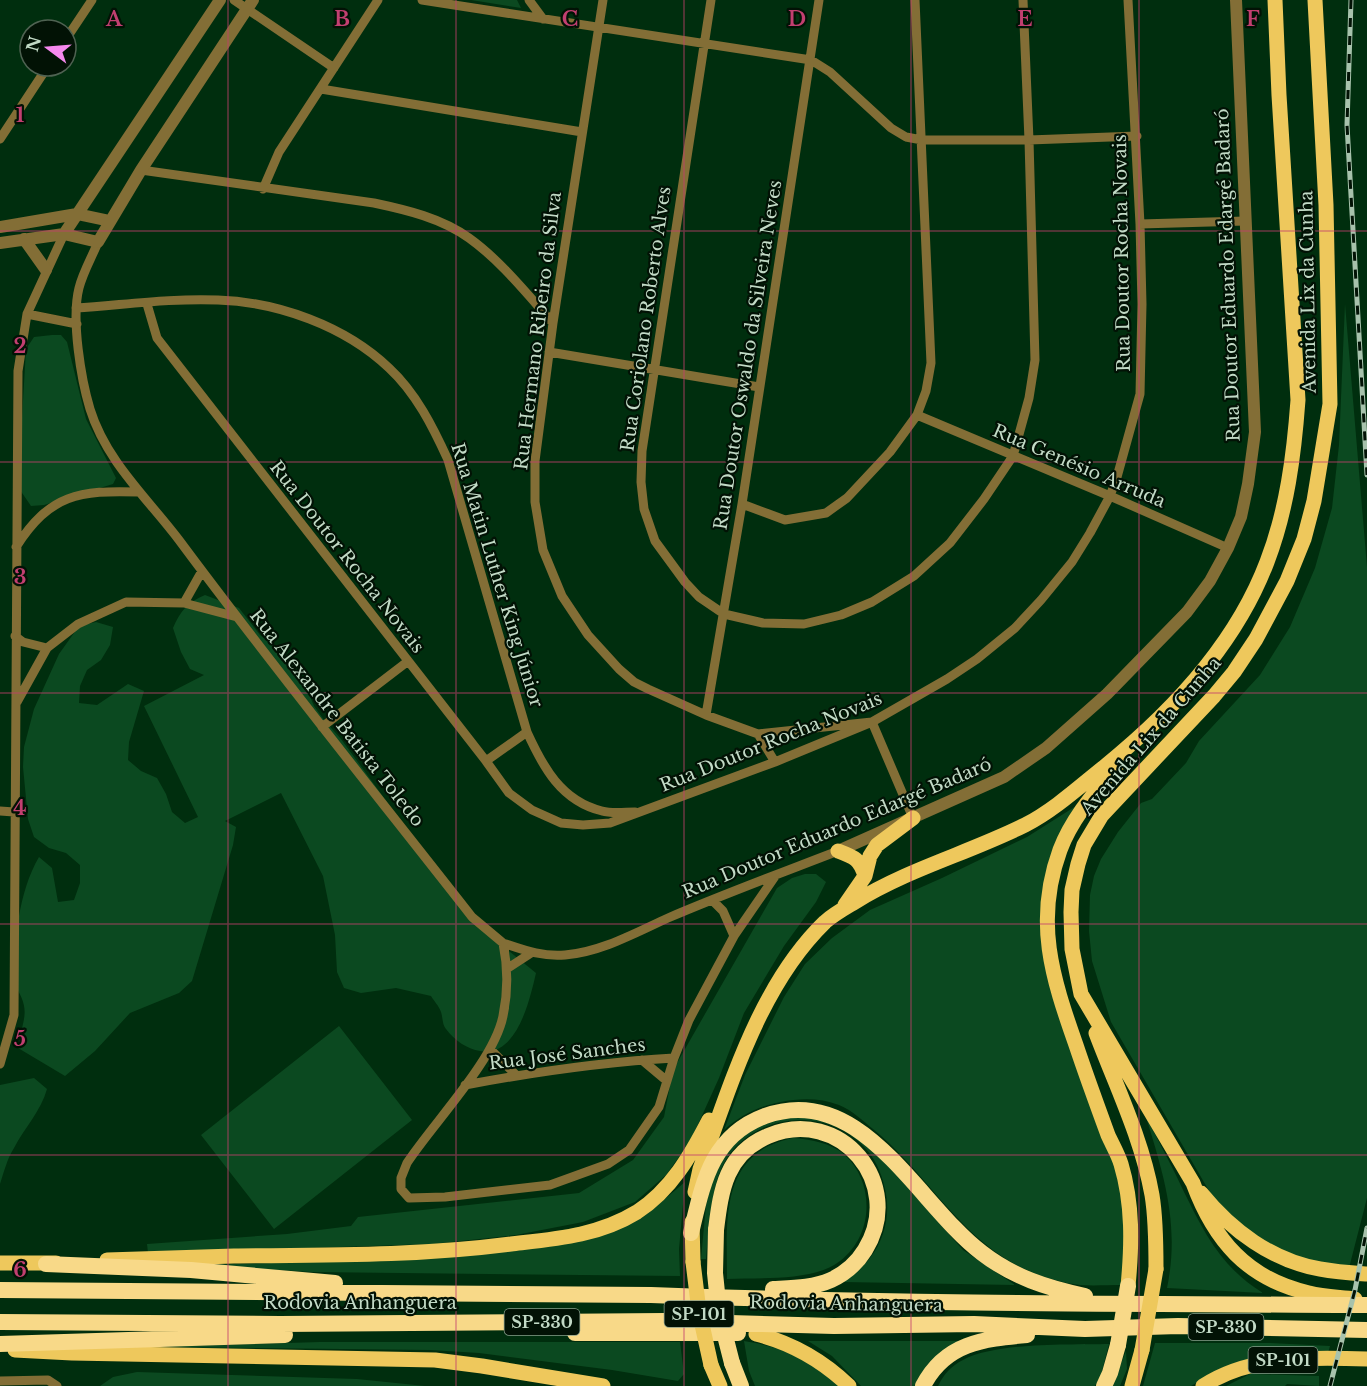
<svg xmlns="http://www.w3.org/2000/svg" width="1367" height="1386" viewBox="0 0 1367 1386" font-family="'Libre Baskerville',serif">
<style>
.green{fill:#0b4920}
.lines{fill:none;stroke-linecap:round;stroke-linejoin:round}
.minor{stroke:#836e36;stroke-width:9}
.tertiary{stroke:#836e36;stroke-width:12}
.trunk{stroke:#eec85c;stroke-width:15}
.motorway{stroke:#f8d988;stroke-width:16}
.rail-casing{stroke:#a7c2ac;stroke-width:5}
.rail{stroke:#021205;stroke-width:3;stroke-dasharray:9;stroke-linecap:butt}
.trunk-bridge{stroke:#eec85c;stroke-width:15}
.motorway-bridge{stroke:#f8d988;stroke-width:16}
.grid{fill:none;stroke:#c23f70;stroke-width:1.5;stroke-opacity:0.55}
.labels{text-anchor:middle;dominant-baseline:central;stroke-width:4.5;stroke-linejoin:round;paint-order:stroke}
.shield{fill:#021205;stroke:#889e8c;stroke-width:1.5}
.shield-label{font-size:16px;font-weight:bold;fill:#c2dac6}
.street-label{font-size:18px;fill:#c2dac6;stroke:#021205}
.grid-label{font-size:20px;text-anchor:middle;font-weight:bold;fill:#c23f70;stroke:#021205;stroke-width:4.5;stroke-linejoin:round;paint-order:stroke}
</style>
<rect width="100%" height="100%" fill="#002e0e"/>
<!-- green -->
<path class="green" d="M471,0H517L521,8Z
M1345,304L1367,567V1198L1349,1268L1304,1261L1248,1233L1212,1196L1111,1022L1092,961L1089,931L1090,895L1094,876L1101,859L1118,832L1141,803L1152,799L1186,763L1199,741L1260,675L1290,627L1315,568L1332,508L1339,445Z
M52,335H61L67,342L86,419L116,478L113,484L44,505L31,506L18,487L26,349L34,337Z
M205,595L239,608L260,635L292,660L301,675L314,706L324,720L341,739L477,925L536,973C530,999 517,1058 480,1051C467,1049 454,1040 446,1029C442,1024 443,1018 441,1012C439,1006 434,1001 431,996L396,988L361,993L344,988L337,972L335,935L323,876L281,793L225,821L236,827L233,845L192,981L179,993L130,1013L95,1051L65,1076L18,1048C24,1013 32,1011 11,979C16,938 18,893 39,857L52,868L58,902L74,900L80,883V865L66,853L49,848L34,837L28,819L23,767L24,747L34,709L59,654L79,626L96,622L113,627L110,645L101,660L87,670L80,686L79,703L97,705L128,684L144,691L129,742L128,760L141,771L157,778L166,794L172,812L185,823L198,817L144,706L204,675L190,669L181,652L173,628C180,611 188,602 205,595Z
M1076,806L1043,943L1119,1171L1128,1233L1121,1285C1108,1285 1093,1286 1080,1285C1054,1282 1024,1271 1003,1257C951,1223 921,1168 873,1129C863,1121 852,1110 839,1105C821,1098 800,1098 781,1102C759,1106 741,1115 724,1130L745,1075L784,997L805,964L832,938L870,910L942,878L1027,837Z
M805,874H816L826,882L816,902L784,946L744,1013L719,1078L691,1140L666,1175L635,1202L583,1222L516,1235L432,1244L148,1253L147,1244L287,1234L351,1226L358,1217L579,1193L633,1160L664,1117L673,1070L777,888L792,878Z
M339,1026L412,1120L274,1229L201,1135Z
M34,1078L47,1089C41,1111 25,1127 14,1148C7,1159 4,1172 0,1184V1085Z
M785,1117L827,1119L870,1145L963,1250L1015,1285L843,1282C852,1275 863,1267 870,1258C884,1240 890,1216 886,1194C883,1177 877,1161 866,1149C827,1104 750,1113 723,1165C710,1191 709,1231 706,1259H701L706,1205L711,1183L723,1155L753,1127Z
M1146,1117C1159,1142 1172,1166 1184,1192C1205,1234 1221,1267 1263,1293L1167,1288C1180,1225 1164,1176 1146,1117Z
M793,1138C810,1139 831,1143 845,1155C875,1183 874,1235 840,1261C813,1282 761,1277 727,1279C727,1219 719,1153 793,1138Z
M685,1182L679,1249L680,1276L312,1272L200,1265L411,1259L647,1214Z
M744,1341C789,1348 805,1360 841,1386H755L749,1371Z
M808,1341H963L918,1386H861L832,1356Z
M320,1342H680L684,1374L678,1381L612,1370L479,1353L430,1350L153,1347Z
M1155,1343H1270L1330,1346L1328,1353L1198,1382L1191,1386H1143Z
M1109,1344L1101,1375L1095,1386H938C944,1374 951,1366 963,1360C996,1342 1070,1345 1109,1344Z
M1126,1351L1127,1369L1120,1386H1112Z
M137,1372L357,1379L425,1386H100L113,1377Z
M1250,1374L1319,1376V1386L1287,1384L1285,1386H1226Z"/>
<g class="lines">
<!-- minor -->
<path class="minor" d="M234,0L334,68
M422,0L811,60L830,72L891,128L906,137L922,140H1029L1137,136
M529,0L543,19
M603,0L553,323L535,461V502L543,550L562,596L588,635L619,669L634,682L648,689L706,715L758,734L872,722L913,818
M711,0L642,451L641,482L644,509L655,541L685,582L699,597L724,614L763,623L804,624L841,615L872,602L914,576L950,543L984,499L1013,456L1029,398L1035,360L1029,140L1023,0
M66,39L92,0
M321,89L582,132
M0,139L48,66
M141,170L374,203C407,210 441,218 469,238C501,261 527,294 553,323
M263,189L279,152L378,0
M1140,224L1245,221
M98,242C92,257 83,272 79,288C71,319 81,379 90,409C106,461 148,499 179,540C274,668 374,792 472,917L503,943C508,967 508,992 503,1016C494,1061 434,1122 407,1163L401,1178V1189L409,1198L445,1197L550,1185L608,1164L629,1150L659,1107L674,1058L689,1020L734,936L776,875
M147,304L157,338L486,761L509,793L532,810L561,823L583,825L610,823L775,762L872,722L947,679L977,659L1015,628L1041,600L1072,562L1090,533L1110,496L1117,477L1140,394L1142,304L1140,224L1128,0
M76,308C123,305 171,298 218,300C278,302 345,326 389,368C416,393 433,427 448,460L527,732C543,767 561,801 602,811C612,814 625,812 635,812
M27,314L77,324
M549,352L759,387
M917,415L1110,496L1228,548
M742,504L785,520L826,513L847,498L890,452L917,415L926,391L931,363L915,0
M16,547C50,494 79,490 139,492
M184,603L202,571
M15,636L23,642L47,648
M17,702L47,648L78,624L126,602L184,603L237,617
M706,715L742,504L819,0
M322,727L407,662
M758,734L775,762
M486,761L527,732
M0,811L14,812
M713,901L723,911L734,936
M503,943C524,950 542,957 565,955C601,952 635,933 668,918C724,894 781,873 838,851
M508,968L531,953
M490,1049L516,1075
M642,1060L667,1081
M0,1064L14,1015L18,371L27,314L64,234
M465,1085C534,1072 604,1062 674,1058
M0,1381L48,1380L57,1386"/>
<!-- tertiary -->
<path class="tertiary" d="M0,227L77,214L110,221
M64,234L220,0
M24,239L46,270
M0,243L64,234L98,242L141,170L253,0
M838,851L1004,777L1046,748L1107,694L1187,612L1210,581L1228,548L1241,517L1248,484L1255,432L1236,0"/>
<!-- trunk -->
<path class="trunk" d="M1315,0L1326,205L1330,404L1314,501L1304,539L1287,581L1256,639L1234,672L1214,696L1102,815L1084,845L1078,864L1072,890L1071,912L1072,949L1081,994L1193,1183C1214,1240 1247,1279 1309,1293C1324,1297 1340,1297 1355,1299
M1118,764C1096,791 1072,818 1060,850C1034,921 1052,977 1076,1045C1086,1075 1097,1105 1108,1135C1112,1144 1118,1154 1121,1164C1133,1204 1132,1245 1128,1286
M838,851C854,857 860,859 865,876
M845,905L865,876L870,856L877,845L913,818
M1096,1033C1116,1086 1142,1139 1152,1195C1156,1219 1156,1244 1156,1269
M695,1192L700,1169C731,1085 759,986 825,922C834,914 845,908 855,902C908,869 969,853 1025,825C1054,810 1079,787 1104,767C1171,713 1236,644 1267,562C1287,510 1294,455 1298,400L1279,95L1275,0
M1201,1193C1231,1230 1272,1261 1320,1269C1336,1272 1352,1273 1367,1274
M692,1222L693,1262
M107,1260C150,1259 192,1257 234,1256C327,1255 419,1256 511,1244C555,1239 598,1236 637,1212C671,1190 691,1155 709,1120
M0,1263H56
M756,1334C792,1343 822,1360 849,1386
M15,1350L72,1353L435,1360L482,1366L603,1386
M711,1365L720,1386
M1132,1386L1142,1350
M1203,1386C1250,1355 1313,1357 1367,1359"/>
<!-- motorway -->
<path class="motorway" d="M716,1230C721,1189 726,1154 768,1136C840,1105 906,1184 865,1250C857,1263 846,1273 831,1280C813,1288 793,1288 773,1289
M691,1233C703,1183 711,1136 765,1116C862,1081 917,1204 982,1253C1013,1277 1047,1288 1085,1296
M46,1264L191,1270L335,1283
M0,1290L651,1295C890,1304 1129,1304 1367,1305
M0,1322L280,1324L664,1321L834,1326L974,1324L1085,1329L1178,1326L1367,1330
M575,1333H738
M0,1344L285,1335
M732,1363L741,1386
M923,1386C945,1343 983,1339 1027,1335
M1104,1386L1110,1373L1118,1345"/>
<!-- rail casing -->
<g class="rail-casing">
<path id="rail" d="M1351,0L1347,125L1367,475
M1330,1386L1355,1290L1367,1228"/>
</g>
<!-- rail -->
<use href="#rail" class="rail"/>
<!-- trunk-bridge -->
<path class="trunk-bridge" d="M693,1262L699,1311L711,1365
M1142,1350L1156,1269"/>
<!-- motorway-bridge -->
<path class="motorway-bridge" d="M716,1230L715,1273L719,1312L732,1363
M1118,1345L1128,1286"/>
</g>
<!-- grid -->
<path class="grid" d="M228,0V1386M456,0V1386M684,0V1386M911,0V1386M1139,0V1386M0,231H1367M0,462H1367M0,693H1367M0,924H1367M0,1155H1367"/>
<g class="labels">
<!-- shield labels -->
<g class="shield">
<rect x="664.5" y="1301" width="69" height="26" rx="4.5"/>
<rect x="504.5" y="1309" width="75" height="26" rx="4.5"/>
<rect x="1188.5" y="1314" width="75" height="26" rx="4.5"/>
<rect x="1248.5" y="1347" width="69" height="26" rx="4.5"/>
</g>
<g class="shield-label">
<text x="699" y="1314">SP-101</text>
<text x="542" y="1322">SP-330</text>
<text x="1226" y="1327">SP-330</text>
<text x="1283" y="1360">SP-101</text>
</g>
<!-- street labels -->
<g class="street-label">
<text transform="translate(1122 253) rotate(-91)">Rua Doutor Rocha Novais</text>
<text transform="translate(1228 275) rotate(-92)">Rua Doutor Eduardo Edargé Badaró</text>
<text transform="translate(1308 292) rotate(-91)">Avenida Lix da Cunha</text>
<text transform="translate(646 319) rotate(-82)">Rua Coriolano Roberto Alves</text>
<text transform="translate(538 331) rotate(-83)">Rua Hermano Ribeiro da Silva</text>
<text transform="translate(748 355) rotate(-81)">Rua Doutor Oswaldo da Silveira Neves</text>
<text transform="translate(1079 466) rotate(23)">Rua Genésio Arruda</text>
<text transform="translate(347 557) rotate(52)">Rua Doutor Rocha Novais</text>
<text transform="translate(497 575) rotate(73)">Rua Matin Luther King Júnior</text>
<text transform="translate(337 718) rotate(52)">Rua Alexandre Batista Toledo</text>
<text transform="translate(1151 736) rotate(-49)">Avenida Lix da Cunha</text>
<text transform="translate(771 742) rotate(-22)">Rua Doutor Rocha Novais</text>
<text transform="translate(837 828) rotate(-23)">Rua Doutor Eduardo Edargé Badaró</text>
<text transform="translate(567 1054) rotate(-7)">Rua José Sanches</text>
<text x="360" y="1303">Rodovia Anhanguera</text>
<text transform="translate(846 1304) rotate(1)">Rodovia Anhanguera</text>
</g>
</g>
<g class="grid-label">
<text x="114" y="26">A</text>
<text x="342" y="26">B</text>
<text x="570" y="26">C</text>
<text x="797" y="26">D</text>
<text x="1025" y="26">E</text>
<text x="1253" y="26">F</text>
<text x="20" y="122">1</text>
<text x="20" y="353">2</text>
<text x="20" y="584">3</text>
<text x="20" y="815">4</text>
<text x="20" y="1046">5</text>
<text x="20" y="1277">6</text>
</g>
<!-- north arrow -->
<g transform="translate(48 48) rotate(286)"><circle r="28" fill="#021205" stroke="#4f6252" stroke-width="1.5"/>
<path d="M0-4.5L10 22L0 15L-10 22Z" fill="#f589ee"/>
<text y="-9" font-size="16" font-weight="bold" text-anchor="middle" fill="#c2dac6">N</text>
</g>
</svg>
